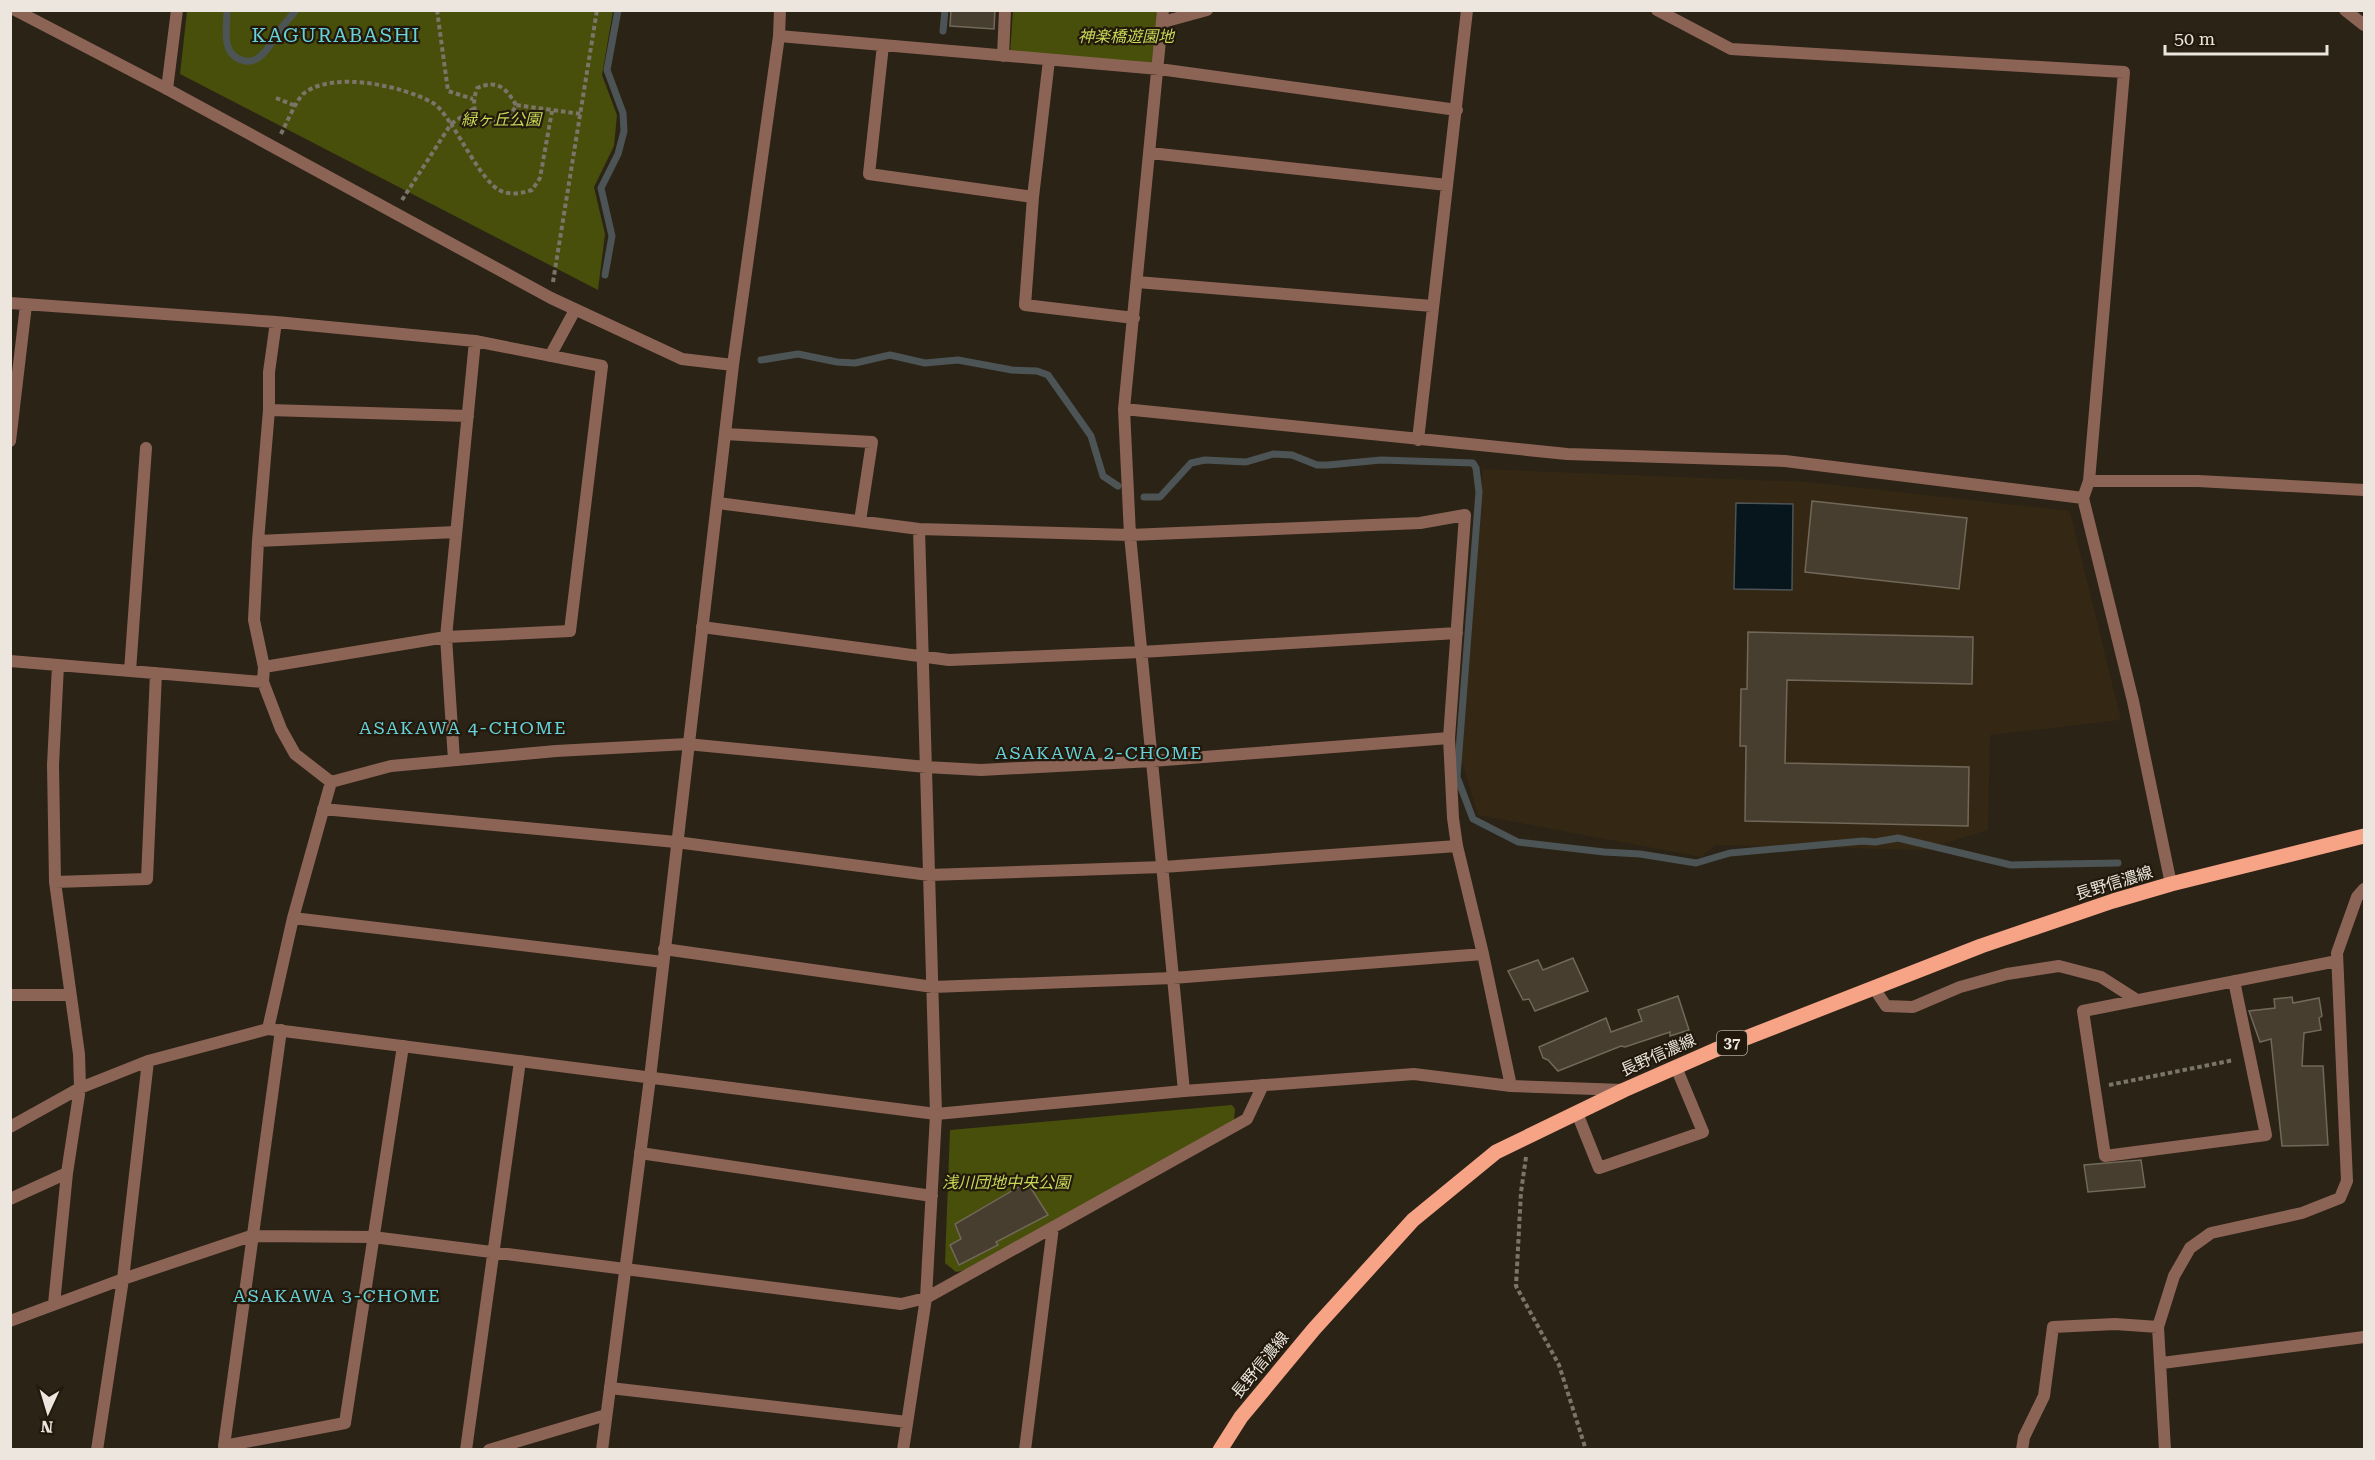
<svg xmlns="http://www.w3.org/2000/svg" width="2375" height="1460" viewBox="0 0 2375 1460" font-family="'Roboto Serif','Noto Sans JP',serif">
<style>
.built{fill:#342815}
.green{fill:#474f0a}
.water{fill:#07151c;stroke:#4c5456;stroke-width:1.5}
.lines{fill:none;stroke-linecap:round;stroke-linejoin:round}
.stream{stroke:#4c5456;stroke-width:7}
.building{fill:#473e30;stroke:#726859;stroke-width:1.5}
.path{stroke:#7b7469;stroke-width:4;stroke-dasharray:4.5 3;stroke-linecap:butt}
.service{stroke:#8c6456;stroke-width:12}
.minor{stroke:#8c6456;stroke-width:12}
.tertiary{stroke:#8c6456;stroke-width:12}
.primary{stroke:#f6a386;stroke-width:15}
.labels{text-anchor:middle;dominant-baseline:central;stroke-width:4.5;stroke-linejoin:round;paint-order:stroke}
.shield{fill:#22190c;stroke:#afa89f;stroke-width:1.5}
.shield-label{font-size:15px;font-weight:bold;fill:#ece6de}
.park-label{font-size:16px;font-style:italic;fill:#c7d855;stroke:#22190c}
.street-label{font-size:16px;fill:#ece6de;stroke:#22190c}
.neighbourhood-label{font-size:18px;letter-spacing:1.5px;fill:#66d2da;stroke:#22190c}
.quarter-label{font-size:20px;letter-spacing:1.5px;fill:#66d2da;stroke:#22190c}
</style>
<rect width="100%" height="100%" fill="#2b2316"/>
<!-- built -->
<path class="built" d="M1483,469L1808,482L2070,511L2121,720L1990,735L1988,830L1922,850L1716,845L1701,857L1478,815L1458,748Z"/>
<!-- green -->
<path class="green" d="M187,11H613L602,75L617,115L614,146L594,187L605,234L598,290L180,74Z
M1013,11H1157L1154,64L1010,54Z
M1232,1105L1235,1109L1234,1120L966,1270L956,1272L945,1263L950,1130Z"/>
<!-- water -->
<path class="water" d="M1736,503L1793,504L1792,590L1734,589Z"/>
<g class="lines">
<!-- stream -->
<path class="stream" d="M227,10C227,21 225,33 227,43C228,49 232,55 237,58C256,69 267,50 276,36C281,27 289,19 296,10
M943,31L945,10
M605,275L612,236L601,188L618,154L624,131L623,113L607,70L618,10
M761,360L798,354L837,362L855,363L890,355L925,363L958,360L1012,370L1037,371L1048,375L1091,436L1103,476L1118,486
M1144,497H1160L1191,463L1205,460L1246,462L1273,454L1292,455L1317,465H1328L1381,460L1473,463L1476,468L1479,492L1457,777L1473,819L1518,842L1604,852L1640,854L1696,863L1730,853L1863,841L1875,842L1898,838L2011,865L2118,863"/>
</g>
<!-- building -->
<path class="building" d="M951,10H995L994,29L950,26Z
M1812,501L1967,518L1959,589L1805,572Z
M1748,632L1973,637L1972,684L1787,680L1785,763L1969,767L1968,826L1745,821L1746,746H1740L1741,689H1747Z
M1573,958L1588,991L1535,1011L1529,999L1523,1000L1508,971L1538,960L1543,970Z
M1678,996L1689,1030L1670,1036V1032L1625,1047L1621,1046L1558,1071L1548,1060L1543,1058L1539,1047L1606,1018L1611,1032L1642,1021L1638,1010Z
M2292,997L2293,1003L2319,998L2322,1016L2319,1018L2321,1030L2304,1033L2302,1066H2323L2328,1145L2282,1146L2271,1039L2260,1042L2249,1011L2275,1008L2274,999Z
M2141,1160L2145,1187L2088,1192L2084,1165Z
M1027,1182L1048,1215L996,1242L998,1245L959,1265L950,1245L961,1239L955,1224Z"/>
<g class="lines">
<!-- path -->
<path class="path" d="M437,10L448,91L473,99
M276,98L296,106
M516,105C506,88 498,79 477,88C473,101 473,108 478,120C496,123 508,124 516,105L581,114
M281,134C286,124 296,101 303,94C332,70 403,86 433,103C440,107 446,117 451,124L473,109
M402,200L451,124C462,140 483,181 499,190C510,196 522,193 532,190L540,178L552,111
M553,282L597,10
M2109,1085L2234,1060
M1526,1157L1521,1192L1516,1286L1559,1365L1586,1450"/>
<!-- service -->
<path class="service" d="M10,995H69"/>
<!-- minor -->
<path class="minor" d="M1163,10L1124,409L1130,535L1184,1091
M1657,10L1731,49L2124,72L2089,481
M2345,10L2364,25
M1163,22L1207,10
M779,36L1159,69L1457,110
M883,45L869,174L1033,197
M1003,56L1005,10
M1049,60L1033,197L1025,305L1134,318
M167,89L177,10
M1150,153L1447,185
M1137,282L1432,306
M10,303L276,322L475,341L602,366L570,631L446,637L264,667
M276,322L269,372V410L258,541L254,620L264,667L263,682L281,729L295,754L331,782
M550,356L575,310
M1124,409L1567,454L1785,461L2083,498
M269,410L468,416
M725,434L872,442L860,521
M1418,440L1467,10
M10,441L26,305
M718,503L919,529L1130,535L1420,523L1465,515L1449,738L1453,818L1457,846L1483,954L1511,1086
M258,541L456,532
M702,627L949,660L1141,652L1457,633
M10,661L263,682
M130,671L146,448
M454,760L446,637L475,341
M331,782L391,766L556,751L687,744L926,767L981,770L1152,761L1449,738
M323,809L676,842L929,875L1163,867L1457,846
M55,882L147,879L156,673
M2171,884L2133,701L2083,498L2089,481H2198L2364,490
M293,918L663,962
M664,949L933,987L1173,978L1483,954
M2234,981L2266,1135L2105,1156L2083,1011L2337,961
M1874,988L1886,1006L1913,1007L1960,987L2007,974L2059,966L2101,977L2137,1000
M281,1030L224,1446L345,1423L403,1046
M1577,1113L1599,1168L1703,1132L1676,1067
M10,1127L80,1088L148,1061L268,1029L293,918L331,782
M640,1153L932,1196
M10,1199L67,1173
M54,1304L67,1173L80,1088L79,1054L55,882L53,765L58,665
M10,1321L123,1279L251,1236L373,1237L901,1304L926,1298L1247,1119L1263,1085
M2162,1363L2364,1337
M610,1388L907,1422
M97,1450L123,1279L148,1061
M466,1450L520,1061
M489,1450L606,1415
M903,1450L926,1298L936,1114L919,529
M1025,1450L1053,1227
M2022,1450L2024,1437L2044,1396L2053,1327L2115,1324L2158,1327
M2165,1450L2158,1327L2174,1276L2190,1248L2211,1233L2302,1213L2340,1198L2347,1181L2337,953L2357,897L2364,889"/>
<!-- tertiary -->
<path class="tertiary" d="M15,10L167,89L551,298L682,359L733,365
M268,1029L936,1114L1184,1091L1414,1074L1511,1086L1623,1090
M602,1450L650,1078L733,365L779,36L780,10"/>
<!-- primary -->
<path class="primary" d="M1220,1450L1241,1417L1314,1329L1413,1220L1496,1152L1624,1090L1715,1050L1981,946L2113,901L2171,884L2364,836"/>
</g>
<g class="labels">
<!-- shield labels -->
<rect class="shield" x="1717" y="1031" width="30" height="24" rx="4.5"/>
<g class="shield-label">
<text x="1732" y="1043">37</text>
</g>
<!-- park labels -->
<g class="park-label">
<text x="1126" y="36">神楽橋遊園地</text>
<text x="501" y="119">緑ヶ丘公園</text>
<text x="1006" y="1182">浅川団地中央公園</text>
</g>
<!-- street labels -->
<g class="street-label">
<text transform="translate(2114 883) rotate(-17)">長野信濃線</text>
<text transform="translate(1658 1055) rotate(-24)">長野信濃線</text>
<text transform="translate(1260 1365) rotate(-51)">長野信濃線</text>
</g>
<!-- neighbourhood labels -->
<g class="neighbourhood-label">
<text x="463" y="727">ASAKAWA 4-CHOME</text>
<text x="1099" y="752">ASAKAWA 2-CHOME</text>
<text x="337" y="1295">ASAKAWA 3-CHOME</text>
</g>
<!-- quarter labels -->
<g class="quarter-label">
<text x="336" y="35">KAGURABASHI</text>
</g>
</g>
<!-- border -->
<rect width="2375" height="1460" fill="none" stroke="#ece6de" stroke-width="24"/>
<!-- north arrow -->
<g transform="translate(48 1412) rotate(184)" stroke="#22190c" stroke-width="4.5" paint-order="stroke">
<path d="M0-4.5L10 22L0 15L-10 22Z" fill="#ece6de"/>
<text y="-9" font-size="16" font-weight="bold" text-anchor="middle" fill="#ece6de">N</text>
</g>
<!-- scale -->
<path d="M2165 45v9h162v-9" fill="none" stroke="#ece6de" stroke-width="3"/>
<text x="2174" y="45" font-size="18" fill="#ece6de" stroke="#22190c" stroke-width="4.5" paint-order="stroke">50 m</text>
</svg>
